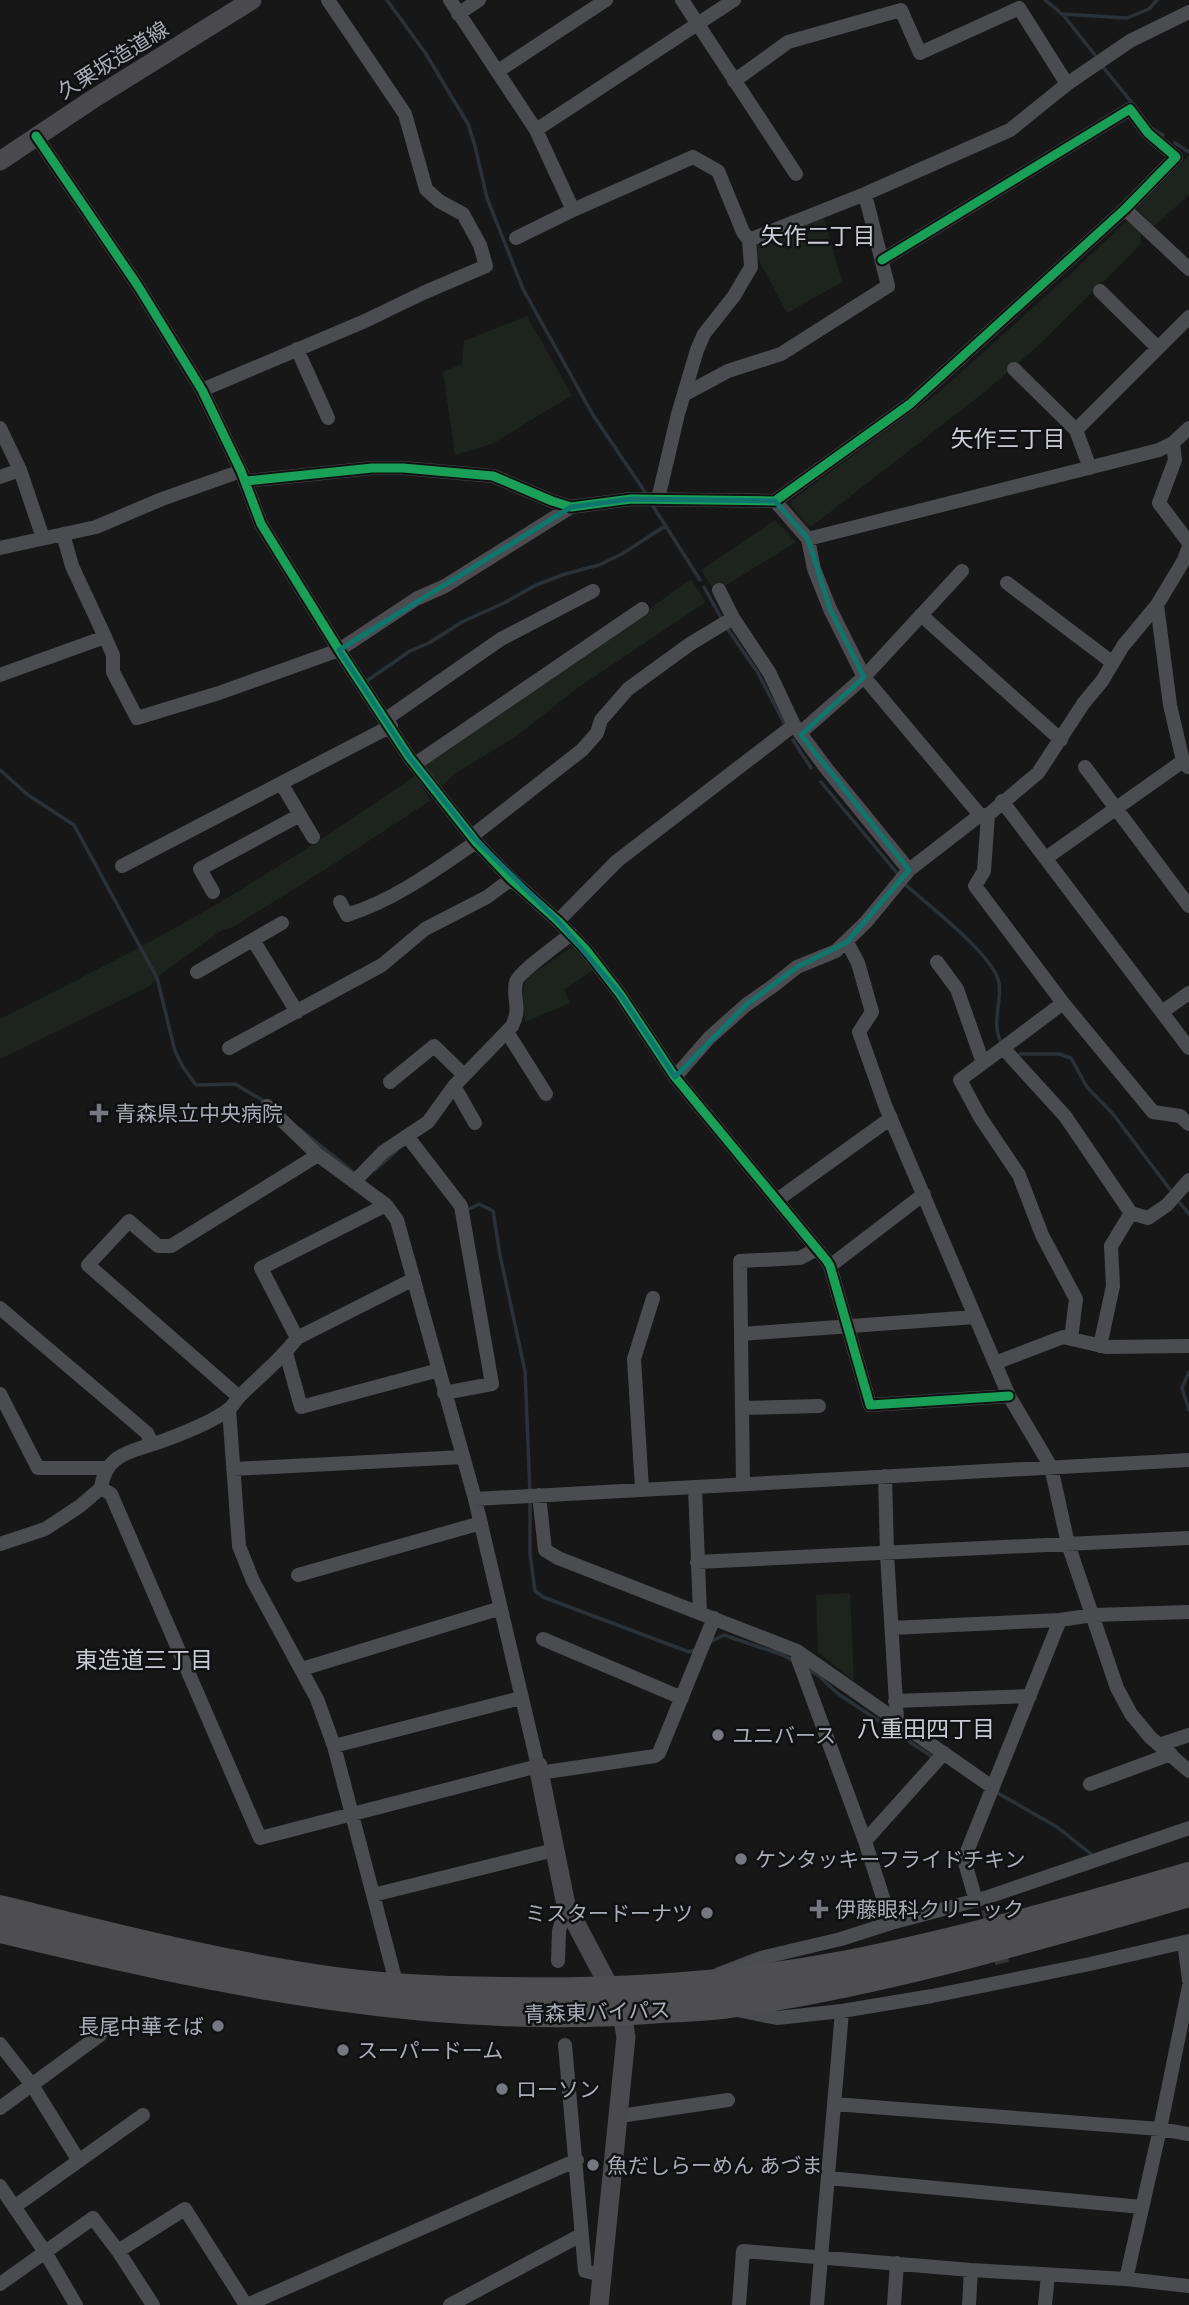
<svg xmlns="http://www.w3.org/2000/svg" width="1189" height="2305" viewBox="0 0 1189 2305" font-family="'Space Grotesk','Noto Sans JP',sans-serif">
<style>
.green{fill:#1d241e}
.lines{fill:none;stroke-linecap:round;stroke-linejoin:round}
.stream{stroke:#2a3239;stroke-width:3.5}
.street-tunnel{stroke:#343537;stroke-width:14;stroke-dasharray:14 7;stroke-linecap:butt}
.street{stroke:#4b4c50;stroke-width:14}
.secondary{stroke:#4a4a4e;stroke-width:19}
.highway{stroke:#4e4e51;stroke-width:26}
.cycleway-casing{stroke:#111113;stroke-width:13}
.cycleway{stroke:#1a9f57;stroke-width:9}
.marked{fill:none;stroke:#0f766e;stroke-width:5;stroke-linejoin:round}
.poi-dot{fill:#757880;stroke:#111113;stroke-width:2.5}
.labels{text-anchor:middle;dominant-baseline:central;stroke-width:5;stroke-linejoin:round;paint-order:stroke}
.street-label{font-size:21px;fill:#a8adb8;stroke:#111113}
.poi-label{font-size:21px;fill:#a8adb8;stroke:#111113;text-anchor:start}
.neighbourhood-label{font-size:23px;fill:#c9ccd4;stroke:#111113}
</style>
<rect width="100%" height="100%" fill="#171717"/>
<!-- green -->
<path class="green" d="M1189,155V195L1154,226L1136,208Z
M824,218L842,282L787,313L756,255L755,244Z
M1127,220L1141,235V244L1038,346L982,394L812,526L806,524L791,505L792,500L938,393L1077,268Z
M527,316L572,395L492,444L455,455L443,372L462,364L464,341Z
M775,520L796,542L715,592L701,570Z
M691,579L706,602L579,687L515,737L456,773L440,788L424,766C512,702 603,643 691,579Z
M415,776L431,800L323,871L233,927L222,930L161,974L150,986L0,1059V1019C83,977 166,936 245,887C303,852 359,814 415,776Z
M575,945L593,970L564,990L570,1003L525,1022L523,993L526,978Z
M850,1593L854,1681L818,1652L816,1595Z"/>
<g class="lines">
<!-- stream -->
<path class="stream" d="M387,0L426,54L468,124L475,146L487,198L523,289L593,415L645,492
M1045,0L1062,14L1127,18L1149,9L1157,0
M1064,16L1095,55
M1103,67L1133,104
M1153,129L1163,135
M1175,143L1189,152
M653,506L700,580
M704,587L720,616
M727,628L758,673L784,723
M368,680L410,651L429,643L462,622L504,603L536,585L565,574L599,565L622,554L665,526
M793,740L811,768
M0,770L28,795L74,825L157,978L175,1051L183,1067L196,1085L235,1084L267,1103
M821,782L897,873
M907,886C929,906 994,955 999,983C1002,1003 991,1023 1001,1042
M1020,1054H1059L1071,1058L1087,1087L1113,1114L1172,1192
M300,1129L357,1175
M375,1170L396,1151
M1180,1203L1189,1214
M467,1210L479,1204L493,1211L500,1255L525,1371L530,1493
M1189,1372L1182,1388L1189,1410
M530,1501V1554L535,1591L543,1597L689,1652L697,1649
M710,1642L724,1635L783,1655L793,1661
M806,1668L819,1676L837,1693L934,1758
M996,1792L1057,1827L1091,1854"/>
<!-- street-tunnel -->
<path class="street-tunnel" d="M988,1909L1004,1970"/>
<!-- street -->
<path class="street" d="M450,0L536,130L573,210
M682,0L796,174
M458,14L479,0
M498,71L606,0
M734,81L788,42L901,10L920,53L1019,8L1067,84
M536,130L734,0
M36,136L138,286L202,390L241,471L261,524L339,650L409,757L476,842L511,879L558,921L586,950L620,994L675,1077L827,1261L830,1266L870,1405L1009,1396
M1125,209L1189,269
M516,238L573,210L693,157L718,171L743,232L749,240L751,267L734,296L704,334L697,350L678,414L658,499
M749,240L865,194L1010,130L1067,84L1130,41L1189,12
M1100,291L1158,348
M297,349L328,418
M1014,369L1076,430
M202,390L365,321L423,293L486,266L480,245L463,214L439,201L426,189L405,114L328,0
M685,394L728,371L781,354L888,286L865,194
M0,428L20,470L43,538
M1173,443L1175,460L1159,503L1189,543
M1090,468L1076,430L1189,317
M0,477L20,470
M246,481L372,468H403L493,476L552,501L571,507L631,499L775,501L910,404L1125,209L1176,157L1148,133L1130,109L882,260
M775,501L808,539L814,569L830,609L864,677L980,815
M63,534L72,566L105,637
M808,539L1159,450L1173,443L1189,428
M0,548L96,527L162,499L241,471
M1007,583L1113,663
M719,590L733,618L769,672L794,725L826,768L909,870
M1157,605L1170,705L1183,761L1188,767
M921,615L1061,740
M0,675L105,637L113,655V672L137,718L219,693L339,650L416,599L445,586L571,507
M386,719L501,639L593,591
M800,733L864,677L962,571
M415,764L642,609
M1085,767L1189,906
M281,783L313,837
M1002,801L1189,1048
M988,815L984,871L975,886L1063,1003L1153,1112L1180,1116L1189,1124
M472,836L582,750L597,733L601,720L628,689L690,644L733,618
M1046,858L1183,761
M122,866L391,726
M213,892L200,869L300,815
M340,902L347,915C395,900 435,870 476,842
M558,921L617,861L794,725
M253,940L297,1012
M847,942L858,963L872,1012L859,1032L885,1105L1009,1396L1051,1467L1068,1544L1117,1688L1131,1714L1150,1737L1189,1771
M937,962L957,989L983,1063
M197,972L282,923
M1063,1003L960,1080L980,1117L1019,1175L1042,1235L1076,1299L1071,1339
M1162,1012L1189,993
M507,1032L546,1094
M229,1048L382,965L425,929L487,897L511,879
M1003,1048L1065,1116L1131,1213
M675,1077L709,1038L746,1005L773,986L797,967L836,951L866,922L909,870L980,815H988L1038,773L1083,704L1102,681L1123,646L1157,605L1184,560L1189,546
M390,1082L434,1046L464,1075
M454,1086L475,1123
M407,1136L461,1206L492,1384L444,1393
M354,1182L383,1152L428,1122L454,1086L512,1026C522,1006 512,1000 516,982C518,973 560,943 571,934
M777,1200L891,1118
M830,1266L924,1194
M0,1308L147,1433L152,1444
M741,1334L975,1317
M297,1338L261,1268L386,1205
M1100,1346L1113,1286L1111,1246L1131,1213L1148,1218L1167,1205L1189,1180
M286,1353L301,1407L439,1370
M995,1363L1063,1337L1106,1347L1189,1346
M0,1394L38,1468H108
M239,1397L88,1265L129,1221L158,1246H171L318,1155
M742,1408L819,1406
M229,1409L239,1546L253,1581L317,1699L334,1746L397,1986
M233,1469L463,1457
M885,1476L887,1554L897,1720
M743,1484L740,1261L800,1258L817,1249
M695,1487L700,1613
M101,1488L111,1494L260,1838L538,1766L475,1499L397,1220L386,1205L318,1155L267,1106
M642,1489L634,1359L653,1298
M539,1495L545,1550L558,1558L797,1651L992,1787
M475,1499L1189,1460
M0,1544L45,1529L80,1506L101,1488C106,1451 136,1451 165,1440C184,1433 213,1422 229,1409C233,1406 236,1400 239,1397C258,1377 280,1361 297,1338L414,1279
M697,1562L1189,1538
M298,1575L481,1523
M892,1628L1060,1620
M543,1639L682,1698
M797,1651L798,1659L865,1841L891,1923
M302,1669L501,1608
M895,1701L1030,1696
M1159,1745L1189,1735
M334,1746L521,1698
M539,1773L655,1756L659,1753L714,1618
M1090,1784L1171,1754
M865,1841L944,1753
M373,1895L554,1850
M976,1901L964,1859L1060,1620L1093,1615L1189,1612
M1184,1942L1189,1980
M558,1961L559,1931L566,1905
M719,1974L761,1958L841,1939L891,1923L985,1898L1189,1828
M737,2010L777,2018L842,2011L932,1996L1090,1964L1189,1941
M0,2044L32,2085L79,2161
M565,2045L585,2271L602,2275
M834,2104L1160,2129L1189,2134
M0,2108L100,2035
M620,2116L728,2100
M828,2178L1142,2207
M0,2186L45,2252L76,2305
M14,2207L143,2115
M118,2251L153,2305
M1126,2279L1160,2129L1189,1986
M0,2284L93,2218L118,2251L185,2209L246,2305
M247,2305L577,2160
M450,2305L581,2235
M739,2305L743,2251L971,2270L1126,2279L1189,2286
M817,2305L842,2011
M894,2305L897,2263
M969,2305L971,2270
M1045,2305L1048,2275"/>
<!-- secondary -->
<path class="secondary" d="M0,161L93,99L252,0
M538,1766L566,1905L611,1990L622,2014L626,2037L599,2305"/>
<!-- highway -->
<path class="highway" d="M0,1908C104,1934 209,1961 315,1977C377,1987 440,1989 503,1990C618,1992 734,1985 848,1963C963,1940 1076,1908 1189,1875
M0,1930C216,1982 438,2029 661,2010C681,2009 702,2008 722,2006C881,1984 1035,1938 1189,1894"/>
<!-- cycleway casing -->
<g class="cycleway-casing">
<path id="cycleway" d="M36,136L138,286L202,390L241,471L261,524L339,650L409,757L476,842L511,879L558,921L586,950L620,994L675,1077L827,1261L830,1266L870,1405L1009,1396
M246,481L372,468H403L493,476L552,501L571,507L631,499L775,501L910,404L1125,209L1176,157L1148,133L1130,109L882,260"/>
</g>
<!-- cycleway -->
<use href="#cycleway" class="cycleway"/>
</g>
<!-- marked area -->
<path class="marked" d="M631,499L775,501L808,539L830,609L864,677L801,735L909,870L847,942L797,967L746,1005L675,1077L620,994L558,921L472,836L409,757L339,650L571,507Z"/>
<!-- markers -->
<g class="poi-dot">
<path d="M95.5 1102.5h7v7h7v7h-7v7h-7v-7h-7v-7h7z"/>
<circle cx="718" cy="1735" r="7"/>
<circle cx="741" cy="1859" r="7"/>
<path d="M815.5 1898.5h7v7h7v7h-7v7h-7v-7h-7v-7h7z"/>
<circle cx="707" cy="1913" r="7"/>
<circle cx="218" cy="2026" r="7"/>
<circle cx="343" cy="2050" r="7"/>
<circle cx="502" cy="2089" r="7"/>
<circle cx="593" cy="2165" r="7"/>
</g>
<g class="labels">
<!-- street labels -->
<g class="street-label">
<text transform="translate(113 60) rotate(-32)">久栗坂造道線</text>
<text transform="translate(597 2012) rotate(-2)">青森東バイパス</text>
</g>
<!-- poi labels -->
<g class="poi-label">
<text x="115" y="1113">青森県立中央病院</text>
<text x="732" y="1735">ユニバース</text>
<text x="755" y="1859">ケンタッキーフライドチキン</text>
<text x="835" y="1909">伊藤眼科クリニック</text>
<text x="693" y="1913" text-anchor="end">ミスタードーナツ</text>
<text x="204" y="2026" text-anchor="end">長尾中華そば</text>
<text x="357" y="2050">スーパードーム</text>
<text x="516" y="2089">ローソン</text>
<text x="607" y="2165">魚だしらーめん あづま</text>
</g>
<!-- neighbourhood labels -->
<g class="neighbourhood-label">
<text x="818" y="236">矢作二丁目</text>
<text x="1008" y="439">矢作三丁目</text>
<text x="144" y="1660">東造道三丁目</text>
<text x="926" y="1729">八重田四丁目</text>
</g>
</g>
</svg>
